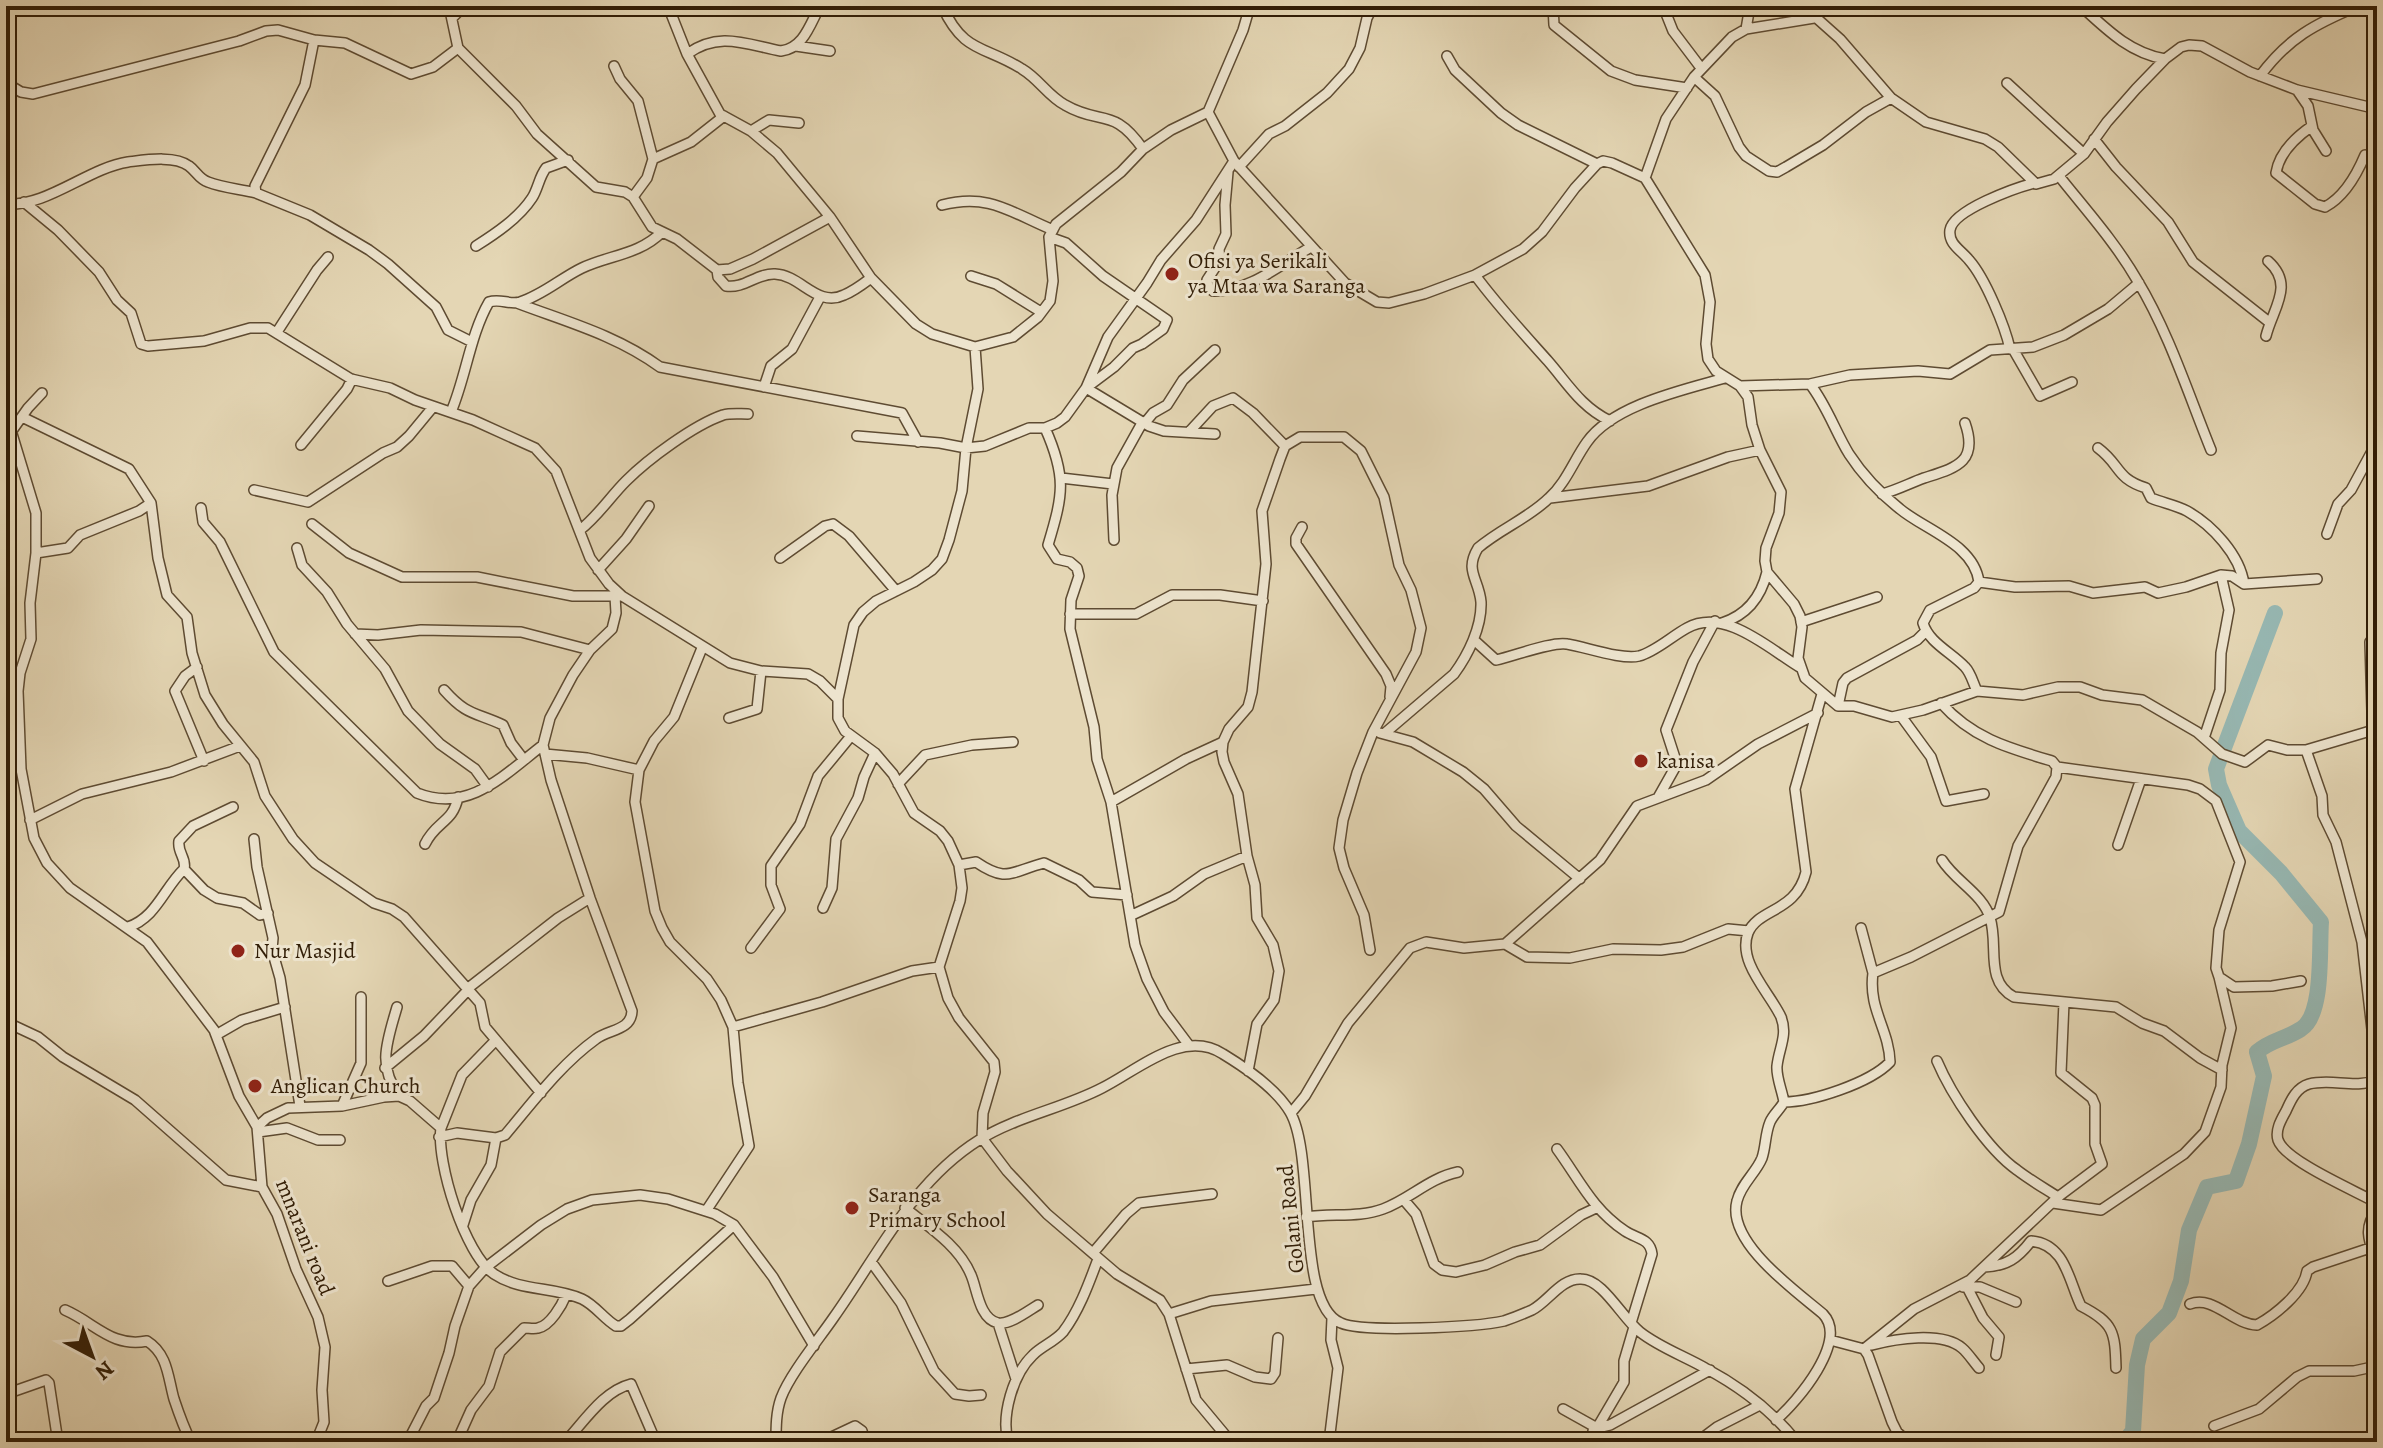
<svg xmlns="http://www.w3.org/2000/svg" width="2383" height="1448" viewBox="0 0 2383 1448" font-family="Alegreya,serif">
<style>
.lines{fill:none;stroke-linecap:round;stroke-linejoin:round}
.river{stroke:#97b8b3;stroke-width:16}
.minor-casing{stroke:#5e4b32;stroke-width:12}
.minor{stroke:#ede4ce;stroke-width:9}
.poi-dot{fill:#8f2418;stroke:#ede4ce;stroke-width:3}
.labels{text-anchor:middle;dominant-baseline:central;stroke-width:6;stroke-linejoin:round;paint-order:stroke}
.poi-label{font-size:22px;fill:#311d06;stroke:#ede4ce;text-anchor:start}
.street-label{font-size:22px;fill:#311d06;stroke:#ede4ce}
</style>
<rect width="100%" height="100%" fill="#e4d6b4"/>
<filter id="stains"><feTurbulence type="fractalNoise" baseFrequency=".0025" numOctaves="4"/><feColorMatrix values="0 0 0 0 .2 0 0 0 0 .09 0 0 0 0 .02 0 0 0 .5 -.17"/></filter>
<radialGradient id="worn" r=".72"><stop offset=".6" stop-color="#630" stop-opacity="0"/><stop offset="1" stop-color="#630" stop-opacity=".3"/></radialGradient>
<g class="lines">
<!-- river -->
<path class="river" d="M2124,1442L2133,1431L2137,1365L2143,1339L2169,1313L2181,1281L2189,1230L2207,1187L2236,1181L2249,1144L2264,1076L2257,1052C2270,1040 2286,1039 2301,1029C2324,1015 2319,949 2321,922L2281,873L2239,831L2219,785L2216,769L2275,613"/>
<!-- minor casing -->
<g class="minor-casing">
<path id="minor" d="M449,6L458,48L516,106L537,134L596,187L625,192L633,197L652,227L677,239L717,270L730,269L753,259L830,217
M668,6L687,54L720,114L751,131L777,153L830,217L871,278L916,324L932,334L975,347L1013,337L1038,317L1050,301L1053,281L1049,237L1056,224L1121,172L1143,149L1171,130L1208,112
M942,6C964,54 984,45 1022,69C1039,79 1048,96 1065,105C1101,126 1113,106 1143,149
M1250,6L1243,30L1208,112L1234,161L1345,283L1377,302L1389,303L1424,294L1475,275L1523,249L1542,232L1575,188L1597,164L1603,161L1612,163L1645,178L1705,275L1710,302L1706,344L1708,359L1716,371L1740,386L1748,397L1752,425L1760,450L1781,492L1779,513L1766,548L1765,561L1767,572L1794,604L1800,616L1802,627L1798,658L1805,678L1838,706H1854L1892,717L1923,710L1977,691L2023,695L2058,687H2080L2102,695L2142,700L2197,732L2222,754L2245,762L2268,745L2287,750H2306L2377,729
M1553,6L1554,25L1611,71L1635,80L1687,88
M1663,6L1673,31L1701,68
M1803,6L1840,39L1891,98L1926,122L1985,139L1998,147L2036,184L2054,179L2084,154L2107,122L2136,89L2165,59L2181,47L2189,45L2202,46L2250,72L2297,90L2373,108
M2081,6C2107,30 2130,53 2165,59
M453,17L464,6
M1746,29L1750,6
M314,40L305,85L255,186L256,193L310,215L369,250L388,264L436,307L448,330L472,342
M796,46L830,51
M687,54C719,31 745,44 781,51C804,48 810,24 820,6
M1447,56L1455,70L1501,113L1518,125L1597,164
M614,66L620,79L638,101L653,159L647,178L633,197
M2260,76C2288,38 2315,24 2358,6
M1694,77L1715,96L1739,147L1746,156L1769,171L1777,172L1786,167L1823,145L1866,112L1891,98
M6,83L21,92L33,94L239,41L266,31L278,30L314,40L345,43L411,74L433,67L458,48
M2007,83L2084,154
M2297,90L2308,106L2313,130L2326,151
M2312,126C2296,137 2279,153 2276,173L2315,204L2325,207C2344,197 2357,174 2365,155
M751,131L769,120L799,123
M2094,139L2116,167L2168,222L2193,262L2269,322
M653,159L691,142L724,116
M1239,167L1269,134L1285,126L1327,93L1349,69L1360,48L1367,18L1373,6
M1228,172L1225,205L1226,234L1219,249L1220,260L1207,280L1208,287L1213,291C1249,292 1281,264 1311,247
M2059,176C2086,210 2115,242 2137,280C2169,333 2188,393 2211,450
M1645,178L1666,119L1694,77L1732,37L1746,29L1814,18
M24,202L58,230L99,272L117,300L131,313L141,344L148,346L204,341L250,328H268L351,379L390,388L415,400L473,420L535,448L556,471L590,558L609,584L622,596L730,663L761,671L808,674L820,681L838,699
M6,204C47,207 88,168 128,162C145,160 175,155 189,166C196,171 199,179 208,182C223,188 240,189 256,193
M942,205C989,193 1010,212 1053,230
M1049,237L1066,243L1103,276L1167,320L1163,329L1142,344L1133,348L1114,367L1086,388L1149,426L1164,431L1215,434
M476,246C495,234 519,218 532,198C538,189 539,177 546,168L568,160
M717,270L718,277L726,286C744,289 757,273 775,274C801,275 817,308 844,295C854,291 863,284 871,278
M1475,275C1497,305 1523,333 1548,361C1568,384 1581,407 1610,421
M971,276L996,284L1041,312
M517,303C567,322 616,335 660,367L902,413L918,442
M277,332L317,270L328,257
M2266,336C2273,308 2295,285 2268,261
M975,347L978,389L966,448L962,491L949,540L942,559L932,570L914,582L876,601L863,612L854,625L838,699V718L845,731L875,753L893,774L914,813L940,831L948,841L959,865L962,888L960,901L939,967L948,998L959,1018L994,1062L995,1072L983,1113L982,1138L1007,1171L1047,1214L1117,1274L1160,1300L1169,1314L1196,1400L1231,1442
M2010,349C2005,326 1985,278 1969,260C1961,250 1948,244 1950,230C1953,210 2015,188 2034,183
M2013,349L2040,396L2072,382
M1810,384C1827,406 1835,431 1849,454C1862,474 1881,494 1900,509C1925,530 1974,544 1979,582L1974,588L1930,610L1923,623C1929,643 1951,652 1965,667C1971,673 1973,683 1977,691
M1740,386L1810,384L1850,375L1918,371L1950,374L1990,350L2033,347L2064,335L2108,309L2139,283
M764,387L771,366L792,349L820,297
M451,412C466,377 470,335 489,302C500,298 509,305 520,302C543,295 561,278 582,268C609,255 639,255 662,232
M6,414L36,513V553L30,603L31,639L20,673L18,691L21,769L34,838L47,863L70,888L147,942L214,1030L239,1096L257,1127L262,1187L277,1214L296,1269L318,1317L325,1347L322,1390L324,1422L316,1442
M22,417L129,469L151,503L158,558L167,595L187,617L192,653L205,695L223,724L254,762L265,796L293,839L315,863L374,903L392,909L404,917L480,1003L485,1027L541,1093
M1144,424L1153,413L1167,405L1183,380L1215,350
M1045,428C1067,477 1063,495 1048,545L1057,559L1070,562L1077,568L1079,576L1071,600L1070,629L1094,727L1097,759L1111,802L1135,945L1147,979L1164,1012L1188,1044
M11,432L28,408L42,393
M1189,432L1213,406L1233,398L1253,413L1285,446
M857,436L940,443L966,448L985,446L1029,428H1045L1057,423L1065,417L1086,388L1108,337L1147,283L1161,260L1196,220L1234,161
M301,445L347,389L352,379
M2098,448C2121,465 2115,478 2146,488L2151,498C2163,503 2176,505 2187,511C2212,525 2240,555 2244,584
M1061,478L1113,484
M254,490L308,502L383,453L397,447L409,436L433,407
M1882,494C1897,490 1910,483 1924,478C1955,468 1979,463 1965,423
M1550,498L1648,486L1728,457L1760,450
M201,508L203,522L220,542L274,652L417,793C469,814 505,774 543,745
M312,524L349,553L402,577H477L573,596H619
M1302,527L1296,538V544L1386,674L1391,686L1390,697
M580,530C598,516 610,497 626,481C648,459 694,425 723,415C731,413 739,414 748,414
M2327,534L2338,504L2351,490L2377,442
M1114,540L1112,495L1117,468L1142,423
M297,548L302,565L327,592L347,624L385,669L408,711L440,744L475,769L488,787
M36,553L68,548L80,535L139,511L151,503
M780,558L825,526L833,524L849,536L896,591
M598,570L626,539L649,506
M1979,582L2015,587L2069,586L2093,593L2145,587L2158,593L2186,587L2221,575L2232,576L2244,584L2317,579
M1070,614H1136L1172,595H1220L1263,601
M1801,622L1877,597
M1722,623C1747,615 1761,597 1767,572
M355,634L378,635L421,630L521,632L590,650
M2377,634L2370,642L2372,711L2377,727
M1474,640L1496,660C1515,656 1552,641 1567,644C1586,647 1621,660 1639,656C1655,652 1672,636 1687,628C1725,607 1769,649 1801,668
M702,648L674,717L654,741L639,770L635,802L655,911L662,928L670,942L707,979L721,1000L733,1027L738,1083L749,1146L706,1211
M197,667L185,676L175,691L204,761
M444,690C467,716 475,712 503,725L511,743L524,760
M1838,706L1843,683L1847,678L1917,640L1926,631
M1901,716L1931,757L1946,801L1984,794
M729,718L757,709L761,671
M1380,733L1413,742L1463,772L1484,789L1516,826L1580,879
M1385,733L1454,674C1468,655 1482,627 1481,602C1479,579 1464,571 1478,548C1500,529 1529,518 1549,498C1566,483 1574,460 1587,442C1613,405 1683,390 1725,378
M2204,738L2220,690L2221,653L2229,610L2221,575
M2306,750L2322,796L2323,815L2336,842L2362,942L2373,1038
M545,754L587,758L639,770
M2057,767L2188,785L2200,789L2216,801L2240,862L2219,930L2216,968L2219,977L2234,987L2272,986L2301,981
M898,784L925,755L972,745L1013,742
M1659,796L1677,764L1666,730L1693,662L1715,621
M1111,802L1186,759L1223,742
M30,820L82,794L171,772L240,746
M254,839L257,867L273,938L272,950L280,978L300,1106
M425,844C436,821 453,823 458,797
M2118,845L2141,779
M1942,860C1955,881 1983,894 1990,918C1999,945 1984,981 2014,997L2116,1007L2142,1023L2164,1031L2200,1058L2222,1070
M959,865L976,862C1007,883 1010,872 1044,863L1079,880L1092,892L1127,895
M184,869L204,890L217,898L243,903L260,915L268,913
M823,908L832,888L836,839L858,798L864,777L875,753
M1132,915L1173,896L1204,874L1247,856
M128,927C156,918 164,888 184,869C187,858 177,853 179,841L193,826L233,807
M1861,928L1873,973
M1505,944L1527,957L1570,958L1613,949L1661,950L1683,947L1728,929L1749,931
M751,948L780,909L771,885V866L800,824L818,776L851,736
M467,989L558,918L590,898
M397,1007C387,1042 377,1065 399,1096
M6,1022L38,1037L63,1057L135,1100L226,1180L262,1187
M733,1027L822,1002L912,971L939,967
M216,1035L242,1020L285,1007
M1937,1061C1951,1094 1987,1149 2017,1170C2030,1180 2044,1188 2058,1197
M385,1068L424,1036L468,990
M1248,1071L1257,1024L1274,1000L1279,971L1273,945L1257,918L1255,885L1247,856L1238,794L1224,762L1222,752L1223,742L1229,729L1248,707L1252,692L1266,564L1262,511L1280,459L1285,446L1300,437H1344L1361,451L1384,497L1399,565L1411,590L1421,628L1416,652L1373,732L1357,773L1343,820L1339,848L1344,868L1364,915L1370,950
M2377,1080C2354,1089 2332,1078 2309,1084C2296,1088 2291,1100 2286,1111C2281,1120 2275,1130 2278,1140C2285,1161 2356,1191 2377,1203
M1784,1102C1812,1102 1870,1083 1890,1062C1889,1029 1868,1009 1873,973L1911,957L1999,912L2018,846L2056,777L2057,767L2052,761C2008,748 1972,738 1941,703
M342,1106L361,1063V997
M1291,1113L1305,1096L1348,1023L1410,948L1426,942L1464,948L1505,944L1600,860L1637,806L1706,780L1758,744L1818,713
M257,1127L267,1118L288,1108L342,1106L384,1097L399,1096L410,1101L441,1128C436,1162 465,1255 494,1274C521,1292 553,1286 582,1299C595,1305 604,1319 616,1326H621L630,1319L734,1225
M441,1128L462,1075L496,1040
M258,1132L287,1128L318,1140H340
M439,1137L457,1133L496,1138L505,1135C533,1102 560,1065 596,1039C609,1029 631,1031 632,1011L590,898L551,780L543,745L550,718L573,675L590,650L612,629L616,613L615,596
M1557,1149C1579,1179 1592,1209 1625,1231C1637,1239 1650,1238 1652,1254L1631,1323
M1404,1200L1416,1214L1434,1264L1442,1270L1456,1272L1485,1265L1515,1252L1540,1245L1581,1215L1598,1207
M2053,1203L2101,1210L2184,1154L2205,1132L2221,1087L2222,1065L2231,1028L2219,977
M905,1208C929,1227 959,1246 971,1275C977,1288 979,1319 998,1323C1010,1325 1028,1311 1038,1305
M2377,1210C2362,1229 2370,1243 2377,1264
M1306,1217C1332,1213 1359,1218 1383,1209C1410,1199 1429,1178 1458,1172
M463,1225L471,1200L491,1165L496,1138
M1093,1253L1126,1214L1139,1203L1212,1194
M872,1263L901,1303L934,1371L955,1394L969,1396L981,1395
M1984,1267C2007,1266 2018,1258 2031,1241C2066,1244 2069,1282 2081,1306C2114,1323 2115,1332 2116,1368
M388,1281L432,1266H452L469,1286
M1963,1287H1980L2016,1302
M1967,1287L1983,1318L1999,1337L1996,1355
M2377,1288V1296
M2190,1304C2214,1295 2232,1324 2257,1325C2275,1315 2304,1292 2307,1271L2313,1267L2370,1248
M65,1310C95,1323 112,1348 147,1341C168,1354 168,1378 174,1399C179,1414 184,1428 191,1442
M1169,1314L1211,1301L1316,1289
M998,1323L1016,1379
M1830,1340L1864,1349L1868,1355L1892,1422L1897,1432L1908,1442
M1872,1345C1895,1339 1942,1331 1962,1348C1968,1353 1973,1361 1979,1368
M1864,1349L1914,1309L1970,1280L2058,1197L2102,1164L2095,1144V1105L2092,1098L2061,1073L2064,1002
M1186,1369L1227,1365L1255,1377L1271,1379L1275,1373L1278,1338
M6,1394L46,1380L49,1383L58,1442
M1563,1409L1597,1428L1610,1425L1710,1370
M1776,1420C1797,1402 1849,1341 1823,1314C1796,1291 1726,1242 1737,1201C1741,1184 1756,1173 1762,1158C1766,1146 1765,1134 1770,1122C1773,1115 1780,1109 1784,1102C1782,1090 1776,1077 1777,1066C1779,1048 1788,1035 1781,1017C1770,993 1737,962 1748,933C1758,908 1796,913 1806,872L1795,789L1822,694
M2214,1426L2259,1409L2297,1377L2309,1371H2354L2377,1366
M1597,1428L1624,1382V1361L1634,1327
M409,1439L426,1406L434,1398L449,1353L455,1326L469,1286L485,1268L541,1225L567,1209L592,1200L640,1195L668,1199L715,1214L734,1225L773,1277L814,1346
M458,1439L471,1410L489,1386L500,1352L524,1328C529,1328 534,1329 538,1328C550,1326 562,1305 566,1295
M392,1442L445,1438L469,1442
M565,1442C584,1422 603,1391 631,1384L656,1442
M776,1442C776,1427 776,1412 781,1398C790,1374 819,1339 834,1317C878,1255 912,1182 979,1140C1015,1117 1064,1108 1102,1088C1138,1070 1183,1028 1223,1054C1246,1068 1276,1088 1290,1112C1316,1156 1295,1305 1341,1323C1363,1333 1477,1327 1504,1321C1513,1318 1523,1314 1532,1310C1548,1302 1561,1278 1581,1279C1603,1279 1622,1318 1640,1332C1659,1347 1684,1356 1705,1368C1739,1386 1773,1412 1797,1442
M821,1442L855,1426L862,1431L865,1442
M958,1442L1006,1438
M1008,1442C1001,1415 1013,1374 1033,1355C1042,1346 1054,1342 1063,1332C1079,1311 1089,1283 1098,1259
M1329,1442L1338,1368L1331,1340L1332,1318
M1591,1442L1594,1426
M1697,1442L1717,1427L1760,1405"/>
</g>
<!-- minor -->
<use href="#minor" class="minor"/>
</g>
<!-- markers -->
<g class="poi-dot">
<circle cx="1172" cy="274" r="8"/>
<circle cx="1641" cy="761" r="8"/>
<circle cx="238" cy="951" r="8"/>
<circle cx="255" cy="1086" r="8"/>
<circle cx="852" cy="1208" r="8"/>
</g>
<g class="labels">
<!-- poi labels -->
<g class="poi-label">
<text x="1188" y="261">Ofisi ya Serikali<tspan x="1188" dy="25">ya Mtaa wa Saranga</tspan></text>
<text x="1657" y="761">kanisa</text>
<text x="254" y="951">Nur Masjid</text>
<text x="271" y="1086">Anglican Church</text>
<text x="868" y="1195">Saranga<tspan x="868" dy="25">Primary School</tspan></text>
</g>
<!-- street labels -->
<g class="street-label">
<text transform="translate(1291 1219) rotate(-96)">Golani Road</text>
<text transform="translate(305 1237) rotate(68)">mnarani road</text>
</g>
</g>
<!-- margin -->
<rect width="2383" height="1448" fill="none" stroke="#e4d6b4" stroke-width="32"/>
<rect x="8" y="8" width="2367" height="1432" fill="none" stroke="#311d06" stroke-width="4"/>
<rect x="16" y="16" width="2351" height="1416" fill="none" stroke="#311d06" stroke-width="2"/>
<!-- north arrow -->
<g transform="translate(92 1356) rotate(139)" stroke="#ede4ce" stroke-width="6" paint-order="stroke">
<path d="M0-6L14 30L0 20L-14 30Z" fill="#311d06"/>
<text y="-12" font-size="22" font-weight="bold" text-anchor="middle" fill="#311d06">N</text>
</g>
<rect width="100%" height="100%" filter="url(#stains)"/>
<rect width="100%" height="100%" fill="url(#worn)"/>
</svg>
